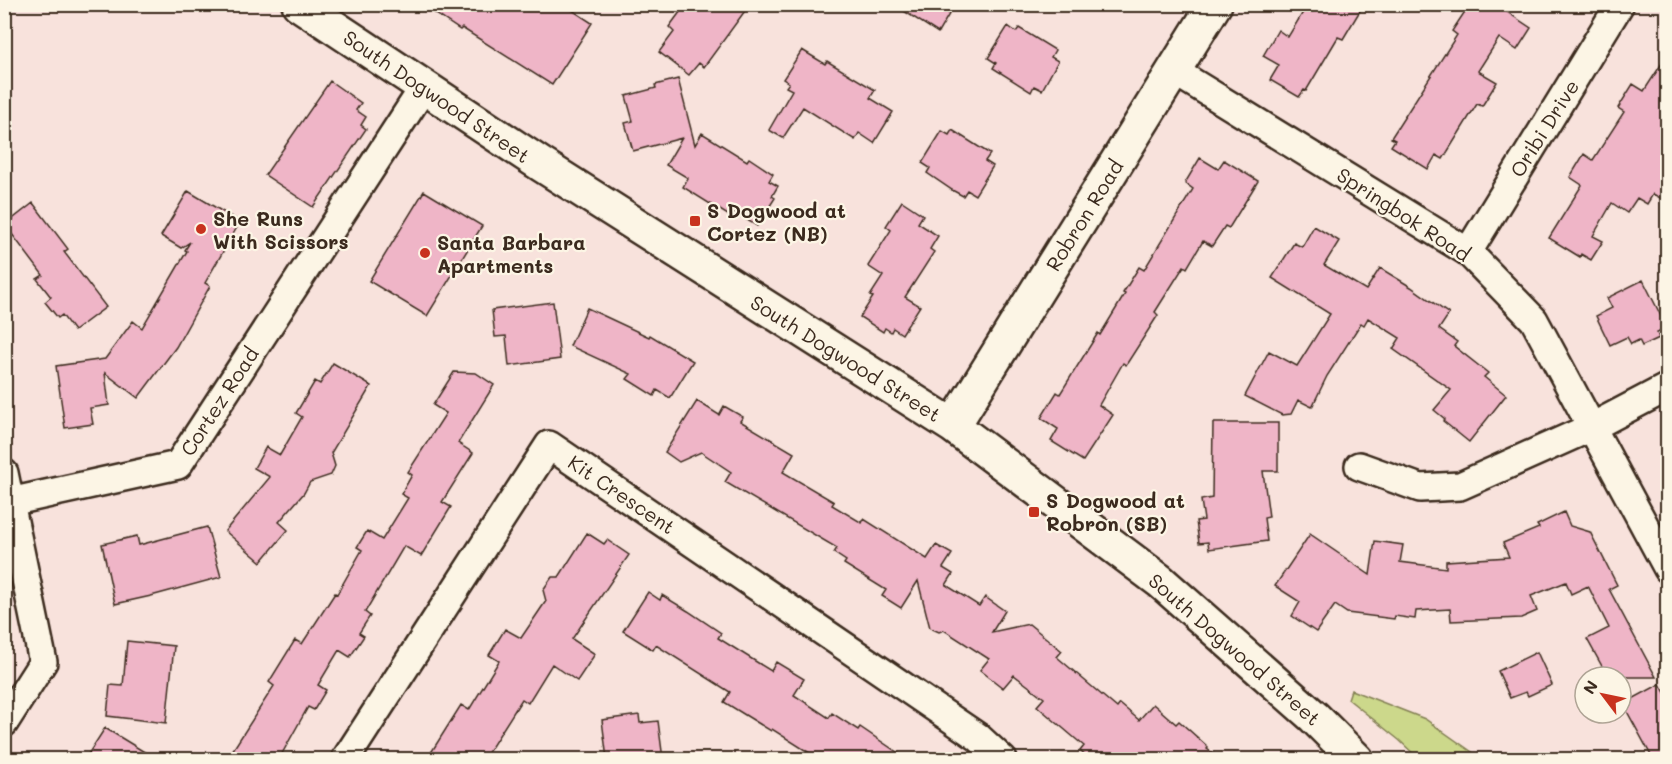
<svg xmlns="http://www.w3.org/2000/svg" width="1672" height="764" viewBox="0 0 1672 764" font-family="Mali,sans-serif">
<style>
.green{fill:#ccd88b;stroke:#848154;stroke-width:1.5}
.building{fill:#efb5c7;stroke:#3b2a1e;stroke-width:1.5}
.lines{fill:none;stroke-linecap:round;stroke-linejoin:round}
.street-casing{stroke:#3b2a1e;stroke-width:32}
.secondary-casing{stroke:#3b2a1e;stroke-width:38}
.street{stroke:#fcf5e5;stroke-width:27}
.secondary{stroke:#fcf5e5;stroke-width:33}
.poi-dot{fill:#c8321e;stroke:#fcf5e5;stroke-width:2}
.labels{text-anchor:middle;dominant-baseline:central;stroke-width:4.5;stroke-linejoin:round;paint-order:stroke}
.street-label{font-size:20px;fill:#3b2a1e;stroke:#fcf5e5}
.poi-label{font-size:20px;font-weight:bold;fill:#3b2a1e;stroke:#fcf5e5;text-anchor:start}
</style>
<rect width="100%" height="100%" fill="#f8e2dc"/>
<filter id="ink" filterUnits="userSpaceOnUse"><feTurbulence type="fractalNoise" baseFrequency=".0167" numOctaves="2"/><feDisplacementMap in="SourceGraphic" scale="12" xChannelSelector="R" yChannelSelector="G"/><feConvolveMatrix kernelMatrix="1 2 1 2 8 2 1 2 1" color-interpolation-filters="sRGB"/></filter>
<g filter="url(#ink)">
<!-- green -->
<path class="green" d="M1351,690L1425,719L1482,759H1419L1399,740L1348,699Z"/>
<!-- building -->
<path class="building" d="M421,4H563L592,23L552,85L462,28L460,30Z
M686,4H750L704,67L699,63L689,75L659,52L674,32L669,27Z
M893,4H955L938,33Z
M1308,4H1364L1343,39L1338,37L1306,91L1304,90L1299,97L1270,80L1279,65L1263,56L1278,30L1288,37Z
M1470,4H1495L1531,28L1517,50L1499,38L1478,71L1497,82L1482,106L1477,104L1443,159L1436,155L1428,169L1391,146L1395,140L1391,138L1457,35L1452,31Z
M1008,26L1016,32L1019,28L1055,50L1051,57L1058,61L1042,90L1034,86L1031,92L993,68L996,63L988,58Z
M802,50L825,64L827,61L875,90L870,98L893,112L874,143L859,133L855,140L803,107L783,138L769,130L792,90L786,87L789,83L783,79Z
M1668,54V202L1653,194L1647,204L1637,198L1627,213L1612,203L1593,236L1603,241L1591,260L1581,254L1580,257L1549,238L1582,185L1570,177L1584,154L1593,160L1624,112L1618,108L1633,84L1644,91Z
M678,79L695,145L702,133L747,161L749,158L773,174L769,181L778,186L772,196L775,198L757,226L734,212L731,217L683,187L688,178L666,165L682,138L633,151L625,123L633,121L626,96L656,88L655,85Z
M330,81L361,103L356,110L366,117L361,125L366,129L313,207L265,175Z
M952,130L990,154L985,161L993,166L975,195L967,190L963,196L952,190L927,173L930,168L922,163L942,131L949,135Z
M1200,158L1218,169L1224,160L1258,181L1229,228L1225,226L1212,246L1203,241L1187,268L1184,266L1155,312L1158,315L1126,365L1123,363L1099,405L1113,415L1083,461L1051,441L1058,429L1041,418L1057,392L1060,394L1098,333L1100,335L1125,294L1123,293L1139,267L1144,270L1193,189L1185,183Z
M188,191L240,222L205,283L210,286L176,347L138,398L105,373L109,405L90,408L93,424L65,428L56,366L105,359L133,321L142,328L187,251L185,250L190,242L181,248L161,236Z
M424,191L482,226L427,316L369,281Z
M902,201L923,215L918,223L938,236L930,249L934,252L905,297L920,306L902,334L893,328L891,332L885,328L883,332L860,317L873,297L870,296L883,276L868,266L891,230L886,226Z
M33,203L68,249L64,252L106,307L74,331L62,315L58,318L45,302L51,297L37,279L43,275L5,225Z
M1314,226L1339,241L1324,265L1366,290L1380,268L1411,287L1449,314L1439,329L1457,342L1454,346L1488,373L1484,377L1506,395L1469,442L1443,421L1445,419L1434,410L1451,390L1393,349L1400,338L1368,318L1364,325L1361,323L1327,376L1312,407L1298,400L1291,414L1282,415L1245,396L1269,351L1297,366L1330,314L1272,278L1294,243L1302,247Z
M1643,280L1667,328L1657,333L1659,338L1642,346L1639,340L1631,344L1627,337L1610,345L1596,316L1612,308L1607,298Z
M553,302L560,359L509,366L506,336L495,337L492,310Z
M587,308L649,337L650,335L693,361L670,398L657,390L654,396L627,379L631,374L570,346Z
M333,363L371,386L331,453L335,466L331,475L310,482L304,493L279,522L288,530L261,562L225,531L270,477L254,468L266,447L280,455L302,417L296,413L315,381L320,384Z
M454,372L476,373L494,385L458,443L473,453L442,502L451,507L421,556L404,546L365,612L370,616L359,633L364,636L350,657L339,650L318,685L326,690L314,710L308,707L279,759H227L274,686L269,682L295,640L302,644L335,593L337,594L362,550L357,547L367,531L382,540L408,498L401,494L412,475L408,472L446,413L433,405Z
M697,401L719,415L724,406L743,417L740,421L794,453L783,472L834,502L832,505L862,523L864,519L927,559L936,545L952,554L943,568L953,574L946,585L979,606L985,597L1005,611L992,632L1029,624L1062,651L1057,657L1117,708L1120,704L1139,720L1153,704L1176,724L1179,721L1208,747L1207,749L1221,759H1089L1080,751L1084,746L1037,706L1044,698L1014,675L1003,688L980,670L989,659L944,630L939,632L930,628L918,581L901,608L882,596L886,590L844,564L846,561L834,553L837,548L725,482L731,472L701,452L679,462L665,452Z
M1213,423H1278V471H1263L1269,517L1264,518L1267,541L1209,549L1208,542L1199,543L1196,521L1204,520L1201,500L1212,498Z
M1564,512L1570,526L1590,532L1617,585L1609,589L1656,677H1608L1587,639L1609,628L1588,586L1571,594L1566,582L1531,596L1537,611L1521,618L1451,621L1450,609L1416,611L1415,619L1395,616L1394,619L1347,613L1335,605L1316,632L1292,616L1300,602L1275,586L1310,534L1370,575L1375,541L1403,545L1400,562L1446,568V561L1509,557L1503,543L1539,528L1537,525Z
M207,527L221,577L151,596L115,604L102,544L137,536L139,545Z
M587,533L604,544L607,540L629,555L572,639L595,654L577,681L552,664L528,703L522,699L484,759H427L461,705L469,710L499,661L489,655L505,629L521,638L546,601L543,590L552,577H559Z
M648,592L660,600L662,595L688,611L721,633L718,638L771,671L776,662L804,679L794,695L829,718L832,713L858,730L860,727L907,759H819L772,729L771,731L724,702L730,692L656,645L653,650L623,631Z
M127,641L174,646L166,723L107,716L110,685L123,686Z
M1537,652L1552,685L1528,696L1526,692L1510,698L1498,671Z
M1660,684L1668,698V759H1653L1623,704Z
M639,715L640,723L658,721L663,759H607L602,720Z
M105,728L156,759H85Z"/>
<g class="lines">
<!-- street casing -->
<g class="street-casing">
<path id="street" d="M1174,71L1468,252L1534,320L1668,569
M1468,252L1620,4
M1359,466L1420,488L1460,486L1592,427L1668,387
M4,473L10,502
M4,723L43,662L10,502L178,465L424,87
M345,760L549,445L978,737L1003,760"/>
</g>
<!-- secondary casing -->
<g class="secondary-casing">
<path id="secondary" d="M299,4L542,165L953,426L1160,581L1314,717L1357,760
M953,426L1215,4"/>
</g>
<!-- street -->
<use href="#street" class="street"/>
<!-- secondary -->
<use href="#secondary" class="secondary"/>
</g>
</g>
<!-- markers -->
<g class="poi-dot">
<rect x="689" y="215" width="12" height="12" rx="3"/>
<circle cx="201" cy="229" r="6"/>
<circle cx="425" cy="253" r="6"/>
<rect x="1028" y="506" width="12" height="12" rx="3"/>
</g>
<g class="labels">
<!-- street labels -->
<g class="street-label">
<text transform="translate(437 96) rotate(34)">South Dogwood Street</text>
<text transform="translate(1544 128) rotate(-58)">Oribi Drive</text>
<text transform="translate(1404 214) rotate(33)">Springbok Road</text>
<text transform="translate(1084 215) rotate(-58)">Robron Road</text>
<text transform="translate(846 358) rotate(32)">South Dogwood Street</text>
<text transform="translate(219 401) rotate(-57)">Cortez Road</text>
<text transform="translate(622 494) rotate(34)">Kit Crescent</text>
<text transform="translate(1235 649) rotate(41)">South Dogwood Street</text>
</g>
<!-- poi labels -->
<g class="poi-label">
<text x="707" y="210">S Dogwood at<tspan x="707" dy="23">Cortez (NB)</tspan></text>
<text x="213" y="218">She Runs<tspan x="213" dy="23">With Scissors</tspan></text>
<text x="437" y="242">Santa Barbara<tspan x="437" dy="23">Apartments</tspan></text>
<text x="1046" y="500">S Dogwood at<tspan x="1046" dy="23">Robron (SB)</tspan></text>
</g>
</g>
<!-- margin -->
<rect width="1672" height="764" fill="none" stroke="#fcf5e5" stroke-width="24"/>
<rect x="12" y="12" width="1648" height="740" fill="none" stroke="#3b2a1e" stroke-width="2" filter="url(#ink)"/>
<!-- north arrow -->
<g transform="translate(1603 695) rotate(302)"><circle r="28" fill="#fcf5e5" stroke="#afa495" stroke-width="1.5"/>
<path d="M0-4.5L10 22L0 15L-10 22Z" fill="#c8321e"/>
<text y="-9" font-size="16" font-weight="bold" text-anchor="middle" fill="#3b2a1e">N</text>
</g>
</svg>
